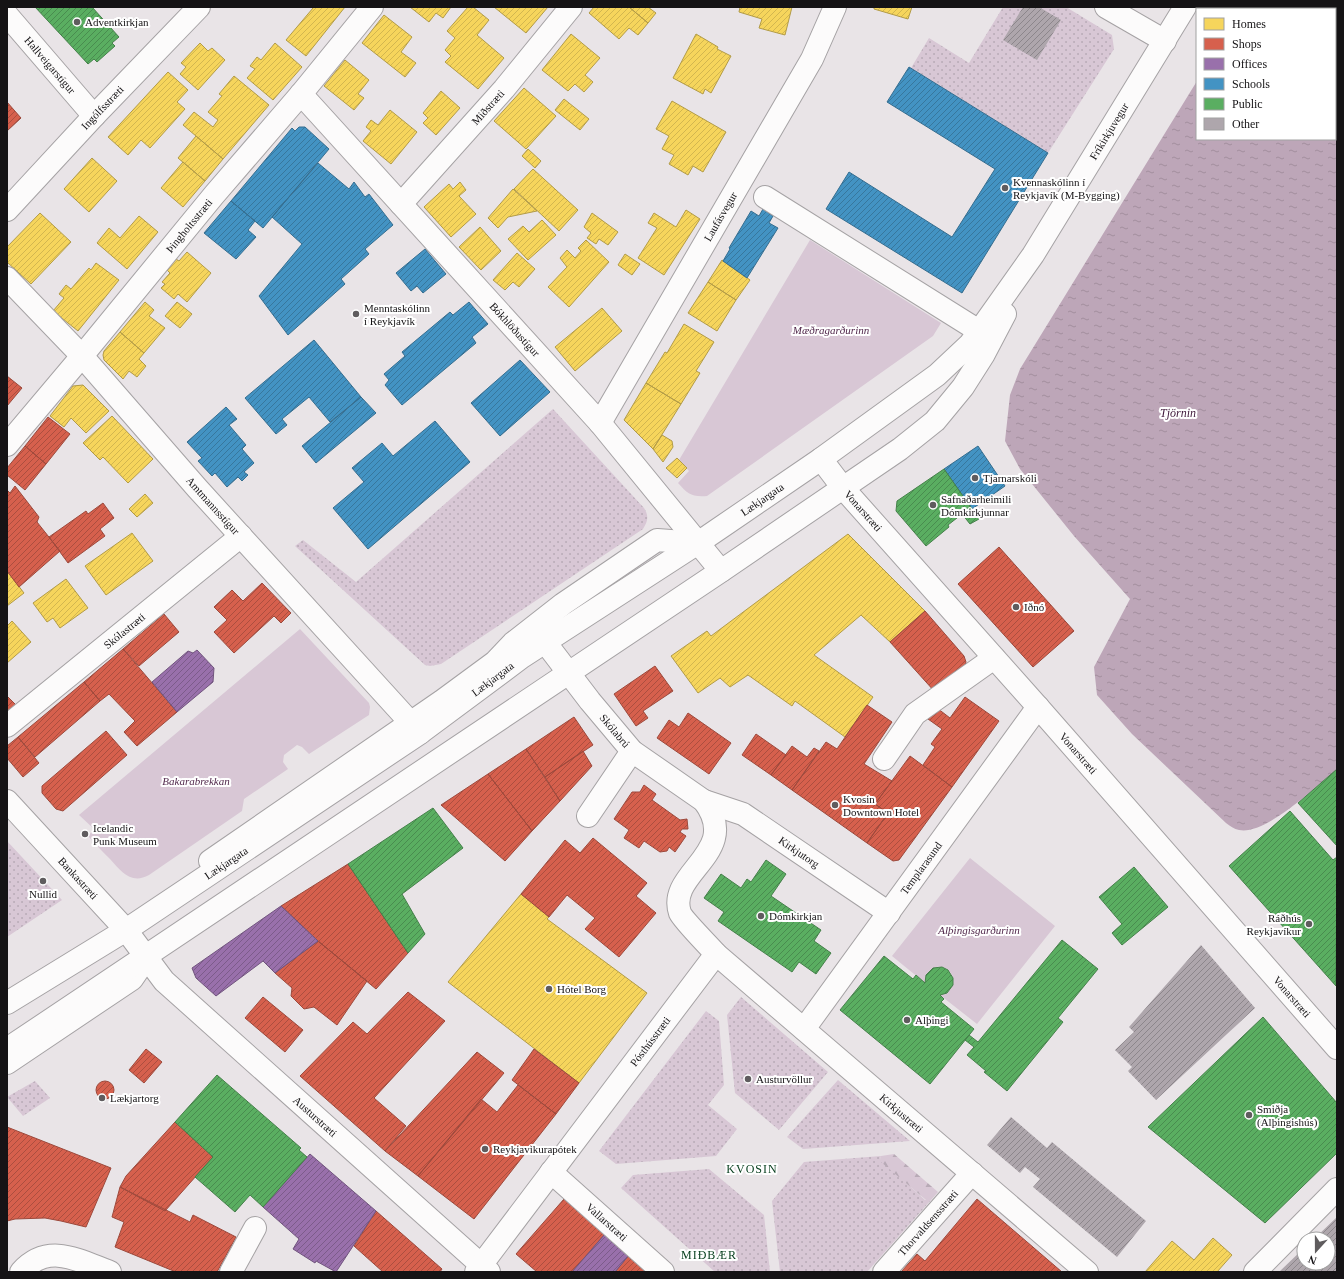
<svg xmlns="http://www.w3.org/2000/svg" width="1344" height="1279" viewBox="0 0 1344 1279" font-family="'Times New Roman',serif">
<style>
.grass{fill:url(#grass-dots)}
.forest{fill:url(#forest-firs)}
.park{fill:#d8c7d5}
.water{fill:url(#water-ripples)}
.homes{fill:url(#homes-hatch);stroke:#b29b47}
.shops{fill:url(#shops-hatch);stroke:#9c493c}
.offices{fill:url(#offices-hatch);stroke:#71547e}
.schools{fill:url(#schools-hatch);stroke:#356d8f}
.public{fill:url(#public-hatch);stroke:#45804a}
.building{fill:url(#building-hatch)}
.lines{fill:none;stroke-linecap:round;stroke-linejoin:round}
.minor-casing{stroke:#a5a2a4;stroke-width:24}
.major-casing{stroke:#a5a2a4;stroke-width:24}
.minor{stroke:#fcfbfb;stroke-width:22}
.major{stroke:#fcfbfb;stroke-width:22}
.poi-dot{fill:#5f5c5e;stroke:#fff;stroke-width:1.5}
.labels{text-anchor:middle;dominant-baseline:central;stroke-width:4;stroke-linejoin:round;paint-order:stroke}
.poi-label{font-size:11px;fill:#151315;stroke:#fff;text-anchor:start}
.street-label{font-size:11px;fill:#151315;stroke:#fff}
.park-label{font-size:11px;font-style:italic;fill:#51284b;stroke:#fff}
.water-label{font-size:12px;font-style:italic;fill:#3f183a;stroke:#fff}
.neighbourhood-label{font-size:12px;letter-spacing:1px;fill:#053d1c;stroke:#fff}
</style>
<defs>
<pattern id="grass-dots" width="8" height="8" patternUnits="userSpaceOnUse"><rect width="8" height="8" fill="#d8c7d5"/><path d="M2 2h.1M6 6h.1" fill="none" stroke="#b8aab6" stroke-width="1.8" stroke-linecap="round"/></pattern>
<pattern id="forest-firs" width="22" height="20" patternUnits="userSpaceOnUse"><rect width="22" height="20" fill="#d8c7d5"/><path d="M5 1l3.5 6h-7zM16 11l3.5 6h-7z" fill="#b8aab6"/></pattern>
<pattern id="water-ripples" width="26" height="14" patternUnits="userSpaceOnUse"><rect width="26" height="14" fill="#bda6b8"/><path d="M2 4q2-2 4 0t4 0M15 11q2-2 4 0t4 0" fill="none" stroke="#a28e9d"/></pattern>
<pattern id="homes-hatch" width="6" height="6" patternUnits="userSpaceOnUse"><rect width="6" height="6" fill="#f6d55c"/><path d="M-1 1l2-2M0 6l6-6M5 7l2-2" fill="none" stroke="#d2b64f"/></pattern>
<pattern id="shops-hatch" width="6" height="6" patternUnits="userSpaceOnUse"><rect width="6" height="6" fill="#d6604d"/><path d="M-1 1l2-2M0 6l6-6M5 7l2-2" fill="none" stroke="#ac4e3f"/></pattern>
<pattern id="offices-hatch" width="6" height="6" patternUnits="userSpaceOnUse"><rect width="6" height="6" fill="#9970ab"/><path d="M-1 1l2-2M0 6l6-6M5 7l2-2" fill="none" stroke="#7c5b8a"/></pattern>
<pattern id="schools-hatch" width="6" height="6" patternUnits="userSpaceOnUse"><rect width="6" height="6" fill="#4393c3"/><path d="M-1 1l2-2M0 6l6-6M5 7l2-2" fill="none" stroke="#37779d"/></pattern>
<pattern id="public-hatch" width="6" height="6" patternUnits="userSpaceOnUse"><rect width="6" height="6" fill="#5aae61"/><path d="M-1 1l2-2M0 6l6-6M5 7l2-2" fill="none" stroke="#498c4f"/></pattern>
<pattern id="building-hatch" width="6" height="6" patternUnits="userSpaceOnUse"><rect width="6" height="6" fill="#aea6ac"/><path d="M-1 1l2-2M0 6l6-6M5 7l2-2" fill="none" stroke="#8c868b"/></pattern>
</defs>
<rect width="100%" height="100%" fill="#e9e4e7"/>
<!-- grass -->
<path class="grass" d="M1003,7H1066L1112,35L1114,49L1048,153L911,68L929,38L969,63Z
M553,409L644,508C649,516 648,521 643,529L441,664L430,666L425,665L295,546L303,540L356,582Z
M7,841L62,900L7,937Z
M741,997L828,1072L779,1130L735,1093L727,1015Z
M706,1011L719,1021L724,1085L708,1105L737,1129L716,1156L616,1164L599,1151Z
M838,1080L910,1141L803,1149L787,1137Z
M35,1081L50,1098L23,1116L7,1097Z
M881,1156L880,1159L925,1200H931L867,1272H780L772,1201L804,1162Z
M709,1169L764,1215L770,1272H715L621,1188L633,1175Z"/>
<!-- forest -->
<path class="forest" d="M894,1154L938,1192L931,1200H926L881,1162L880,1159L881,1156Z"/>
<!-- park -->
<path class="park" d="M810,240L941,323L933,336L707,496C691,497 688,494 678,483L689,471L679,460Z
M300,629L369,703L370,707L369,715L309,754L302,747L297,745L284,755L283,762L288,769L244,799L242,811L149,875C131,885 121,871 110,859C102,851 95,844 88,836L94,829L79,815Z
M970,858L1055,926L977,1024L940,995C963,990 953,960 933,968L926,975L925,983L892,956Z"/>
<!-- water -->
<path class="water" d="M1242,7H1337V769C1318,785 1265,836 1239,830C1234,829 1230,826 1226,823L1132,734L1097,695L1094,667L1130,599L1074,536L1020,469L1005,441L1010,395L1020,369L1197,81V139H1335V9H1241Z"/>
<!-- homes -->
<path class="homes" d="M311,7H345L306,56L286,40L313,8Z
M410,7H451L443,18L436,13L429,22Z
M468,7H473L489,20L477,35L504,58L478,89L445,62L451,56L445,50L455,38L447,31Z
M494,7H548L526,33Z
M594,7H629L648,23L638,35L629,28L619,39L589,13Z
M629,7H648L656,13L648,23Z
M740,7H792L785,35L759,28L762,19L739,12Z
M874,7H912L908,19L874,9Z
M384,15L412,37L401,52L416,63L405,77L362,43Z
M571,34L600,58L585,75L593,82L584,92L575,84L568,91L542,70Z
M696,34L718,47L717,49L731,56L711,93L705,89L703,94L673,78Z
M200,43L208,51L212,48L225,60L198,90L180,74L186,67L181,63Z
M275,43L302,67L273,100L247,78L255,69L250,66L257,57L261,60Z
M345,60L369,80L358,94L364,98L354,110L324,86Z
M168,72L188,90L177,102L185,109L150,148L141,140L128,155L108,137Z
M234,76L269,105L223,159L183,125L194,112L213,127L218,120L208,112L222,96L219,94Z
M524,88L556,116L526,149L494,121Z
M441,91L460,108L436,135L423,123L428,118L423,113Z
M564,99L589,119L580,130L555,110Z
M672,101L726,132L703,172L693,166L688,175L669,164L674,155L662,149L669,136L656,129Z
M390,110L417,132L391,164L363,141L371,131L366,127L371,120L378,125Z
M196,136L223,159L205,181L178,158Z
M528,149L541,161L535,168L522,156Z
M92,158L117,181L89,212L64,189Z
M183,162L205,181L183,207L161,188Z
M533,169L578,210L559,231L514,189Z
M460,182L466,190L459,196L476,214L451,237L424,207L449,184L453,189Z
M513,189L537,211L508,217L498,228L488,218Z
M686,210L700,219L664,275L638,258L657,228L648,223L654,213L676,227Z
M40,213L71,242L31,284L7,262V247Z
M592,213L618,232L608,245L599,239L596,244L587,238L591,233L584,227Z
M139,216L158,232L127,269L97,243L109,228L120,238Z
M542,220L556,235L528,260L508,239L523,226L529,232Z
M480,227L501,251L481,270L459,247Z
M586,240L609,262L569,307L548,287L567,267L560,258L567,250L575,258L581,251L578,248Z
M187,252L211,273L187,302L178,294L174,299L161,288L165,284L162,282L170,273L167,270L176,259L179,261Z
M517,253L535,269L519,287L513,282L505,290L493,280Z
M625,254L640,264L632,275L618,265Z
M722,260L750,280L736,300L708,282Z
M96,263L119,280L78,331L53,311L64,298L59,294L66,285L71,289L89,268L91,270Z
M708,282L736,300L717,331L688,313Z
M145,302L154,310L149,316L165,328L144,353L120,332Z
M177,302L192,314L180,328L165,316Z
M602,308L622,331L575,371L555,347Z
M684,324L714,342L696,371L700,373L681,404L646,383L665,352L667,353Z
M120,332L144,353L139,359L146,366L137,377L129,371L123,379L104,360L103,355L104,351Z
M646,383L681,404L653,449L624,420Z
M83,385L109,411L86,433L71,418L64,427L50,416L73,386Z
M112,416L153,459L128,483L103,457L100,460L83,443Z
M662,435L672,441L673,447L663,462L653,449Z
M677,458L687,468L677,478L666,468Z
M145,494L153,503L137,517L129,509Z
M132,533L153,561L106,595L85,566Z
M848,534L925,611L890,642L861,615L814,655L873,697L845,737L795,701L792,706L748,675L730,687L720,678L698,693L671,656L707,631L711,636Z
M7,571L24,593L7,606Z
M66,579L88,608L60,628L53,618L47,622L33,603Z
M12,621L31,642L7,663V626Z
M521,894L549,917L547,919L647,993L579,1083L448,982Z
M1213,1238L1232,1255L1217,1272H1145L1172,1241L1194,1260Z"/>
<!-- shops -->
<path class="shops" d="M7,102L21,118L7,131Z
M7,376L22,388L7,406Z
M48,417L70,434L46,464L25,446Z
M25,446L46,464L25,490L7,475V468Z
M15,486L39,517L37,522L60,551L19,587L7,571V490L10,493Z
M103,503L114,518L100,529L105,536L68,563L49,537L86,511L88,514Z
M999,547L1074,631L1033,667L958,584Z
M262,583L291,613L281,623L274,616L234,653L214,632L227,620L214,607L232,590L243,601Z
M925,611L964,656L966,662L965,665L935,692L890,642Z
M164,614L179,632L139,666L123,649Z
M123,649L177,712L137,746L124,732L135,721L109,694L100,701L84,682Z
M655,666L673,691L643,711L648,718L636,726L614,694Z
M84,682L100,701L35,757L18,737Z
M7,696L17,706L7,715Z
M965,697L999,721L952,787L923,765L935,747L931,744L942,729L928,719L937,708L950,718Z
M867,705L892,722L864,764L892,781L875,804L888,813L867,843L792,790L826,742L837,749Z
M688,713L731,743L709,774L657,738L669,720L679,727Z
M574,717L593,745L545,777L526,749Z
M106,731L127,755L63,811L56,809L42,793V786Z
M756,734L786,755L771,775L742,755Z
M18,737L39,763L23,777L7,758V746Z
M792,746L807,757L814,748L819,751L792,790L771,775Z
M526,749L560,801L532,831L488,774Z
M583,751L592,766L560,801L545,777Z
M910,756L952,787L899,860L893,861L867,843L888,813L875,804Z
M488,774L532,831L505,861L441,805Z
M644,785L656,794L652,800L680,820L687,819L688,829H682L680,832L686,836L675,852L669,847L667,851L660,852L644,841L639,848L624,838L629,830L614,819L632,792H640Z
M593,838L647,883L636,896L656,913L619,957L585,929L595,918L567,895L549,917L521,894L565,840L580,853Z
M348,864L408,953L376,989L318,941L281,906Z
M318,941L367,981L337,1025L314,1007L304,1009L291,996L292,988L275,973Z
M408,992L445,1021L374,1098L406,1126L385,1151L300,1076L353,1022L367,1034Z
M263,997L303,1030L285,1052L245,1018Z
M146,1049L162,1062L144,1083L129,1070Z
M534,1049L579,1083L556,1114L512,1080Z
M477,1052L504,1073L418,1176L385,1151Z
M96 1090a9 9 0 1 1 18 0a9 9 0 1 1-18 0Z
M518,1085L556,1114L474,1219L418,1176L481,1099L497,1112Z
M175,1122L213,1157L165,1211L120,1187L126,1176Z
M7,1127L111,1168L86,1227L61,1221L45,1218L15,1219L7,1221Z
M120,1187L190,1222L193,1215L236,1237L217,1272H176L115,1247L124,1222L112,1217Z
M564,1199L605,1234L572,1272H537L516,1254Z
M977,1199L1062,1272H901L917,1254L925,1261Z
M376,1211L442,1269L440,1272H383L354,1246Z
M629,1255L648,1272H615Z"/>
<!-- offices -->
<path class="offices" d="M197,650L214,668L213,682L177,712L152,682L188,651L193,653Z
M281,906L318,941L275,973L263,961L216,996L196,978L192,968Z
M310,1154L376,1211L336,1272L316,1261L315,1263L293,1249L299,1239L263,1207Z
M605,1234L629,1255L615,1272H572Z"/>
<!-- schools -->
<path class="schools" d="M909,67L1048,153L962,293L826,209L849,172L952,237L995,169L887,102Z
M299,127H305L329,149L263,228L231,201L292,128L295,131Z
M318,163L349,189L354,182L365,197L369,194L393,225L365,249L369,254L341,279L345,284L288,335L259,296L302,244L272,217Z
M231,201L255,221L248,230L256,237L236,259L204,233Z
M763,209L773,216L769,223L778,228L747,278L723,261L730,249L729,248L751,211L759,216Z
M425,249L446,274L423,293L417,286L411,291L396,273Z
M469,302L488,324L472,337L476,343L402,405L385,385L389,380L384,374L405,356L402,352L450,312L453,315Z
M314,340L361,397L330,422L309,397L282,419L287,425L276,434L245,398Z
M520,360L550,392L500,436L471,403Z
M361,397L376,413L316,463L302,446Z
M226,407L237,419L229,425L246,445L242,449L254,463L244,472L248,475L242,481L238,477L227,487L215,473L212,476L198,461L202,458L187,442Z
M435,421L470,462L368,549L333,508L364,482L352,468L382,443L393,456Z
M978,446L1005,486L972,509L944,469Z"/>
<!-- public -->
<path class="public" d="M35,7H92L119,37L112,43L115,46L97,62L94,59L88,64Z
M944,469L979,519L970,524L962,514L948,525L949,527L926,546L896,511L897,501Z
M1337,769V846L1298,803Z
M433,808L463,848L402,894L425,934L408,953L348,864Z
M1290,811L1333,860L1337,857L1336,986L1229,866Z
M766,860L786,874L771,896L821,930L814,941L831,953L816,974L799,962L792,972L718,921L724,912L704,898L721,874L741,888L747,879L751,882Z
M1134,867L1168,907L1122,945L1112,933L1122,924L1099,897Z
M1062,940L1098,969L1058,1018L1063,1022L1007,1091L984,1072L986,1071L967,1055L974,1047L965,1040L969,1035L978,1042Z
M884,956L913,979L916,975L925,983L926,975L933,968L942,967L948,970L953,978V985L947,993L940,995L944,999L941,1002L974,1029L930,1084L840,1010Z
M1263,1017L1337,1103V1153L1265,1223L1148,1127Z
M217,1075L301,1148L299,1150L307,1157L263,1207L250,1195L235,1212L195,1177L213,1157L175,1122Z"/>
<!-- building -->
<path class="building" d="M1023,7H1039L1061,20L1037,60L1003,40Z
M1201,945L1255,1008L1156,1100L1128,1071L1132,1067L1115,1050L1134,1032L1129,1027Z
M1011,1117L1047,1148L1052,1142L1146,1221L1117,1257L1033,1187L1040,1179L1025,1167L1020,1173L987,1145Z
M1337,1217V1272H1279L1304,1248V1263H1328V1239H1314Z"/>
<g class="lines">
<!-- minor casing -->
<g class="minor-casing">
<g id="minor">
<path d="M1106,7L1165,41"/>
<path id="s1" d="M7,15L94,116"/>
<path id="s2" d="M301,94L600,423L721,571"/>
<path d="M765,197L979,331"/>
<path id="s3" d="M401,204L504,89L571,7"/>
<path id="s4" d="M7,210L94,116L199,7"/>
<path id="s5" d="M7,278L82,356L197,488L420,733"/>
<path id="s6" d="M600,423L812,59L835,7"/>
<path id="s7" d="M7,445L82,356L214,195L301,94L372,7"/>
<path id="s8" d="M821,459L843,488L1038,707L1337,1048"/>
<path id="s9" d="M545,642L590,701L632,751L704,801L743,814L889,913"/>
<path id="s10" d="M7,726L241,536"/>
<path d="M884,759L915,714L994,658"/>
<path id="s11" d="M7,801L126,930L164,981L489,1272"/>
<path id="s12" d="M704,801C743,853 666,872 680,913C683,920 710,947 716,954L1087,1272"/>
<path d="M588,816L632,751"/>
<path d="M210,861L442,701L495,662L513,643L563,604L657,540L698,543"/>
<path id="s13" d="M804,1029L1038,707"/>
<path d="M7,1063L132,979L147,957"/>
<path id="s14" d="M551,1172L663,1272"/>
<path d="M21,1272C48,1242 78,1260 110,1272"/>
<path d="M231,1272L255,1228"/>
<path id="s15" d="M476,1272L716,954"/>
<path id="s16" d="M884,1272L972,1173"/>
<path d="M1255,1272L1337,1189"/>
</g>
</g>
<!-- major casing -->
<g class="major-casing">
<g id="major">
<path id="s17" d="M7,1003L126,930L420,733L522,657L698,543L821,459L937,375L970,344L1033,255L1185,7"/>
<path d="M7,1049L721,571L900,449L935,421L963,387L984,354L1005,314"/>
</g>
</g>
<!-- minor -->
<use href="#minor" class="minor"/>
<!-- major -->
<use href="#major" class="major"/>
</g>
<!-- markers -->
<g class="poi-dot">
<circle cx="77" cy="22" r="4"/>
<circle cx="1005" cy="188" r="4"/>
<circle cx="356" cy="314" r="4"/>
<circle cx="975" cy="478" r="4"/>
<circle cx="933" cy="505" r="4"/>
<circle cx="1016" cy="607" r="4"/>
<circle cx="835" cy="805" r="4"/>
<circle cx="85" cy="834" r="4"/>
<circle cx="43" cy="881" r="4"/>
<circle cx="761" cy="916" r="4"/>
<circle cx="1309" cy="924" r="4"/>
<circle cx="549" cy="989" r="4"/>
<circle cx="907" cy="1020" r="4"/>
<circle cx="748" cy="1079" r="4"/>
<circle cx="102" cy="1098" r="4"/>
<circle cx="1249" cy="1115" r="4"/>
<circle cx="485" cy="1149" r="4"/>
</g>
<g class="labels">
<!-- poi labels -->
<g class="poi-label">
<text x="85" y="22">Adventkirkjan</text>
<text x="1013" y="182">Kvennaskólinn í<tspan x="1013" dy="13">Reykjavík (M-Bygging)</tspan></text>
<text x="364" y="308">Menntaskólinn<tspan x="364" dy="13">í Reykjavík</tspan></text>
<text x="983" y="478">Tjarnarskóli</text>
<text x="941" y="499">Safnaðarheimili<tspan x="941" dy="13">Dómkirkjunnar</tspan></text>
<text x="1024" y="607">Iðnó</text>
<text x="843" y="799">Kvosin<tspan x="843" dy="13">Downtown Hotel</tspan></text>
<text x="93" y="828">Icelandic<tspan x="93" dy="13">Punk Museum</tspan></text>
<text x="43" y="894" text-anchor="middle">Nullid</text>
<text x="769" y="916">Dómkirkjan</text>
<text x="1301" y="918" text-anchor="end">Ráðhús<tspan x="1301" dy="13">Reykjavíkur</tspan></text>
<text x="557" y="989">Hótel Borg</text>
<text x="915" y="1020">Alþingi</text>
<text x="756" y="1079">Austurvöllur</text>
<text x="110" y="1098">Lækjartorg</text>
<text x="1257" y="1109">Smiðja<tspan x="1257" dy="13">(Alþingishús)</tspan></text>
<text x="493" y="1149">Reykjavikurapótek</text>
</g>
<!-- street labels -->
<g class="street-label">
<text stroke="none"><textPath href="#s1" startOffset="66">Hallveigarstígur</textPath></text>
<text stroke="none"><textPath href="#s4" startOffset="140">Ingólfsstræti</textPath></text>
<text stroke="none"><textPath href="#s3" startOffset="130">Miðstræti</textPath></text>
<text stroke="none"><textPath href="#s17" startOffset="1422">Fríkirkjuvegur</textPath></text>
<text stroke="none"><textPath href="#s6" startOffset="239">Laufásvegur</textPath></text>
<text stroke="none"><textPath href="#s7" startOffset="285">Þingholtsstræti</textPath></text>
<text stroke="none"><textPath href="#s2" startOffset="318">Bókhlöðustígur</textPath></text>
<text stroke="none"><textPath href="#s17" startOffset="908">Lækjargata</textPath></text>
<text stroke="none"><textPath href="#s5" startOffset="307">Amtmannsstígur</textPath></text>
<text stroke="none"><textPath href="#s8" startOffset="67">Vonarstræti</textPath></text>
<text stroke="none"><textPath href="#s10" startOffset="151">Skólastræti</textPath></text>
<text stroke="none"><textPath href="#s17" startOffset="584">Lækjargata</textPath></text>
<text stroke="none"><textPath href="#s9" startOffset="113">Skólabrú</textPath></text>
<text stroke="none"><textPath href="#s8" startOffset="391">Vonarstræti</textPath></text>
<text stroke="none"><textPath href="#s9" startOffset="336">Kirkjutorg</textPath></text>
<text stroke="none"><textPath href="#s17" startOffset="260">Lækjargata</textPath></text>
<text stroke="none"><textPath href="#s13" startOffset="199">Templarasund</textPath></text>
<text stroke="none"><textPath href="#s11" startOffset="105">Bankastræti</textPath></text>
<text stroke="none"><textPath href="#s8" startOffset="715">Vonarstræti</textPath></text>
<text stroke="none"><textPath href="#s15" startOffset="289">Pósthússtræti</textPath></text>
<text stroke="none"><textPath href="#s12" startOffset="424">Kirkjustræti</textPath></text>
<text stroke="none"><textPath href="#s11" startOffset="442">Austurstræti</textPath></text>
<text stroke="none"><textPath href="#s14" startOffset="75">Vallarstræti</textPath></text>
<text stroke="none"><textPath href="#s16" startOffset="66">Thorvaldsensstræti</textPath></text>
</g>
<!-- park labels -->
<g class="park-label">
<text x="831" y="330">Mæðragarðurinn</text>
<text x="196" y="781">Bakarabrekkan</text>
<text x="979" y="930">Alþingisgarðurinn</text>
</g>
<!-- water labels -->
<g class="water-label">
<text x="1178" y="413">Tjörnin</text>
</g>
<!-- neighbourhood labels -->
<g class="neighbourhood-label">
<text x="752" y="1169">KVOSIN</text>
<text x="709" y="1255">MIÐBÆR</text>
</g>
</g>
<!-- border -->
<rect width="1344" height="1279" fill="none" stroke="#151315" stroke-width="16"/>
<!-- legend -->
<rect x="1196" y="8" width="140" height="132" fill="#ffffff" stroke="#a1a1a1"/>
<rect x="1204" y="18" width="20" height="12" fill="#f6d55c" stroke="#a1a1a1"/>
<text x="1232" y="28" font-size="12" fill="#151315">Homes</text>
<rect x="1204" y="38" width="20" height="12" fill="#d6604d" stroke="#a1a1a1"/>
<text x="1232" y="48" font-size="12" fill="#151315">Shops</text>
<rect x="1204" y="58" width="20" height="12" fill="#9970ab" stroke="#a1a1a1"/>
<text x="1232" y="68" font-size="12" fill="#151315">Offices</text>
<rect x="1204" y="78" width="20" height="12" fill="#4393c3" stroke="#a1a1a1"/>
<text x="1232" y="88" font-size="12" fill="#151315">Schools</text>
<rect x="1204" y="98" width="20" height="12" fill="#5aae61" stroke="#a1a1a1"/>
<text x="1232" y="108" font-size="12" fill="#151315">Public</text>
<rect x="1204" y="118" width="20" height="12" fill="#aea6ac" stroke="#a1a1a1"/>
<text x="1232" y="128" font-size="12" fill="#151315">Other</text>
<!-- north arrow -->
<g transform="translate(1316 1251) rotate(201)"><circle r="19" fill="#ffffff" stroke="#a1a1a1"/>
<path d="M0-3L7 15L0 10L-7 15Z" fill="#5f5c5e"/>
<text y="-6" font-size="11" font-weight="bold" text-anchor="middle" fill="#151315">N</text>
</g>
</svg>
